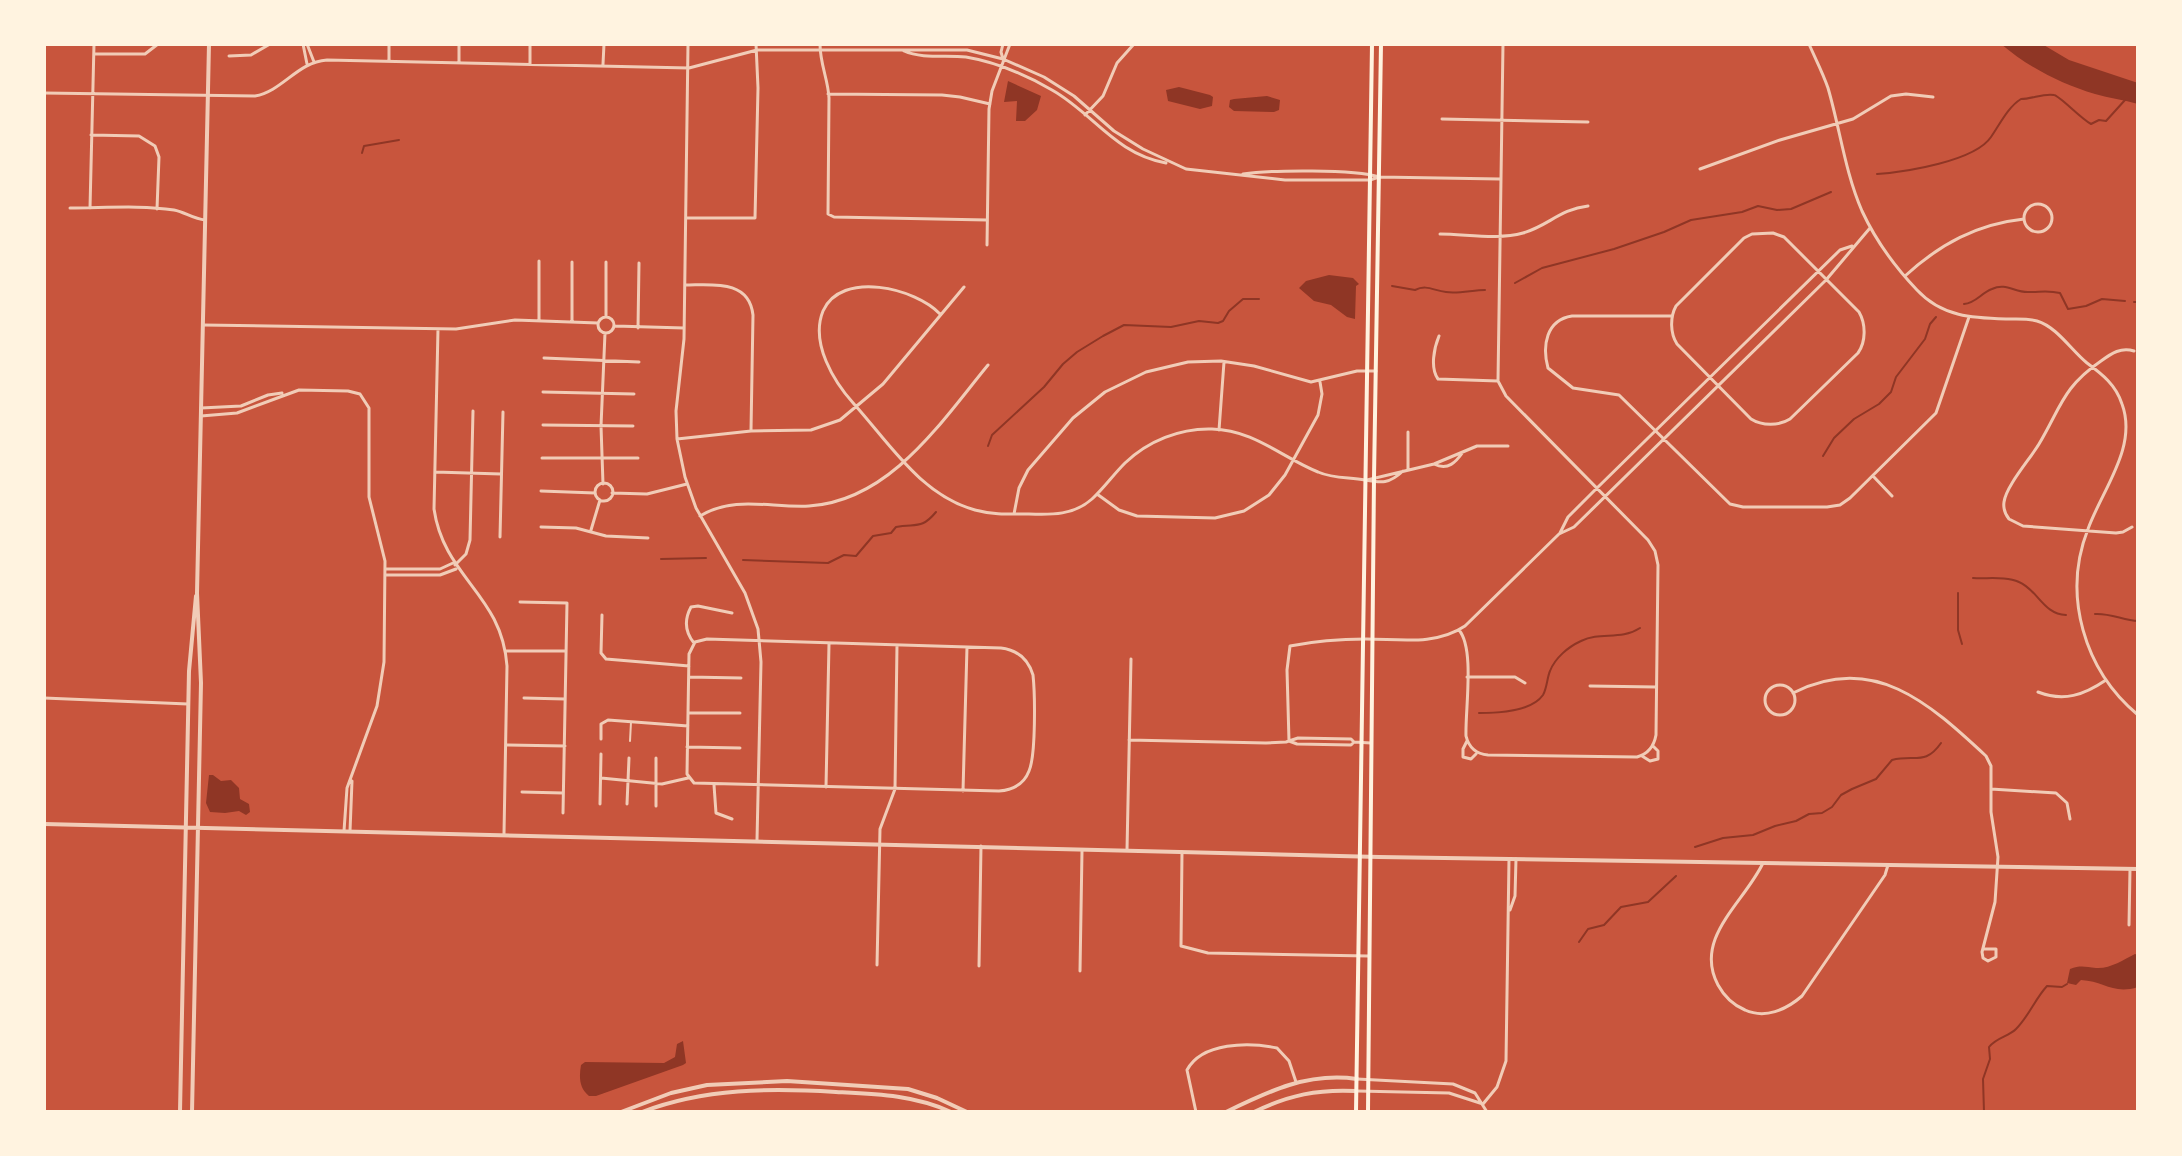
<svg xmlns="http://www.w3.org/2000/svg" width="2182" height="1156" viewBox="0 0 2182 1156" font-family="'Zilla Slab',serif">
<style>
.water{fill:#8f3625}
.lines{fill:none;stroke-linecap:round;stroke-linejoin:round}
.stream{stroke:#8f3625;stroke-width:2}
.service{stroke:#f1ccb7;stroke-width:2}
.minor{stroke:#f1ccb7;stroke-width:3}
.tertiary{stroke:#f1ccb7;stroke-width:4}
.secondary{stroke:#fff3e0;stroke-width:4}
</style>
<rect width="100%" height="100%" fill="#c8553d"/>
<!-- water -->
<path class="water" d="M2001,44H2042L2069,60L2138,83V104C2124,100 2109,98 2095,94C2061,84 2028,67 2001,44Z
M1008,81L1041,96L1037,110L1025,121H1016L1017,101L1004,102Z
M1179,87L1210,95L1213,97L1212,106L1200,109L1168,101L1166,90Z
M1267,96L1280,100L1279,110L1274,112L1234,111L1229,107L1230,100L1234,99Z
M1329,275L1353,278L1359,284L1356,286L1355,319L1347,317L1331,305L1314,301L1299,288L1306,281Z
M209,775H213L221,781L231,780L239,788L240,799L249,804L250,812L246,815L239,811L225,813L210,812L206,803Z
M2135,954L2138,955V987C2113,995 2104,981 2081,980L2076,985L2067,983L2070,969C2081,965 2085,967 2096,968C2110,969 2123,960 2135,954Z
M683,1041L686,1063L683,1065L596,1096H589C579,1088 579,1077 581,1065L585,1062L664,1063L675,1057L677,1044Z"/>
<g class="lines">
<!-- stream -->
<path class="stream" d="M362,153L364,146L399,140
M1877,174C1906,172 1975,161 1991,137C2000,124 2008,107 2021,99C2032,99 2044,93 2054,95C2060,96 2080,118 2091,124L2099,120L2106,121L2125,100
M1515,283L1542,268L1614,249L1664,232L1691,220L1742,212L1758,206L1777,210L1791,209L1831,192
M1392,286L1415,290C1427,284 1434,291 1446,292C1458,294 1473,290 1485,290
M2134,302H2138
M1964,304C1976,303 1981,293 1992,289C2006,282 2015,293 2029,292C2041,292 2048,290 2060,293L2068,309L2086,306L2102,299L2125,301
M988,446L992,435L1044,387L1063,364L1077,352L1103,336L1124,325L1171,327L1199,321L1218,323L1223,321L1229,311L1243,299H1259
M1823,456L1834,438L1854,419L1879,404L1891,392L1896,377L1925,339L1930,324L1936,317
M661,559L706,558
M743,560L828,563L844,555L856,556L873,536L891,533L896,527C916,523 921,530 936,512
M1973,578C1987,579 2006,576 2019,582C2038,590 2043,614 2066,615
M1958,593V630L1962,644
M2095,614C2110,613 2123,620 2138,621
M1479,713C1498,713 1531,712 1543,695C1547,688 1547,678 1550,671C1555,658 1568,647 1581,641C1601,631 1620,641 1640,628
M1695,847L1723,838L1753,835L1775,826L1796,821L1809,814L1822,813L1832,807L1841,795L1852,789L1876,779L1892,760C1915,754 1925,766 1941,743
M1579,942L1588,929L1604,925L1621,907L1648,902L1676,876
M1984,1112L1983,1079L1990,1059L1989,1047C1997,1037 2008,1037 2016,1029C2029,1016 2035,999 2047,986L2062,987L2067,984"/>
<!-- service -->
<path class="service" d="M630,741L631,722"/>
<!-- minor -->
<path class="minor" d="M303,44L307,64
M307,44L314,62
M688,44L684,339L676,411L677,439L685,477L696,508L745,593L758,629L761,662L757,840
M820,44C820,64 828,79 829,98L828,214L834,217L987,220
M1809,44C1815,58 1823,73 1828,88C1840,129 1845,172 1862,211C1875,239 1896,268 1917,290C1942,317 1973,318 2006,319C2016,319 2027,318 2037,321C2057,327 2071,350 2087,363C2102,374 2116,385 2122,404C2138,447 2102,490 2088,529C2062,595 2084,670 2138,715
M904,51C922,59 946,55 966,57C996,62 1026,75 1052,90C1093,113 1115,154 1166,163
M94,54H145L158,44
M229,56L251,55L270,44
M1003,59L1001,52L1003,44
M389,61V44
M459,62V44
M530,64V44
M603,64L604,44
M44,93L255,96C283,91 297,62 327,60L689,68L757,50H967L1003,59L1044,77L1074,96L1114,131L1143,149L1186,169L1285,180H1370L1379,177L1500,179
M828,94L942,95L960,97L990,104
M1085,115L1103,96L1117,63L1134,44
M1442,119L1588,122
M91,135L139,136L155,146L159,157L157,209
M1700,169L1780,140L1853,119L1891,96L1906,94L1933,97
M1243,174C1270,170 1355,169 1379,177
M2024 218a14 14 0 1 1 28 0a14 14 0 1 1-28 0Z
M70,208C104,208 141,205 174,210C185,212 193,219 205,220
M90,208L94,44
M686,218H755L758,88L756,44
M1773,233L1784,237L1859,312C1866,324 1866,342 1858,353L1790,419C1779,426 1762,426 1751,419L1677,344C1670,333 1670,317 1676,306L1744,238L1752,234Z
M1440,234C1466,234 1498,240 1523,233C1548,226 1560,209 1588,206
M987,245L989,109L992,91L1010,44
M1905,276C1940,244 1977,224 2024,219
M685,285C712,285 749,279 753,315L751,430
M940,314C916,288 841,270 823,311C810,343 834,382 854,404C890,444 921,495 975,510C993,515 1011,514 1029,514C1052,515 1074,515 1092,499C1104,488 1113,475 1125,463C1148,441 1180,428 1212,429C1254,430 1281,457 1318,472C1334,479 1349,477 1365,480C1382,483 1389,484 1403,471
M1672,316H1572C1546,320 1542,346 1548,368L1573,388L1619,395L1730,504L1743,507H1827L1840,505L1850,498L1936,413L1969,317
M598 325a8 8 0 1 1 16 0a8 8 0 1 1-16 0Z
M606,317V262
M539,320V261
M572,321V262
M203,325L456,329L515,320L598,323
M615,326L684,328
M638,328L639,263
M438,329L434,509C444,578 502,594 507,666L504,834
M1439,336C1434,348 1430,368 1438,379L1498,381
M544,358L639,362
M543,392L634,394
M201,408L241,406L268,395L282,393
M201,416L237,413L299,390L348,391L360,394L369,408V497L385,561L384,662L377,706L347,788L344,831
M543,425L633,426
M1219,430L1224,362
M677,439L751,431L811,430L840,420L883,384L964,287
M542,458H638
M1434,464C1448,471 1456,462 1463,452
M1408,469V432
M435,472L501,474
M1873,476L1892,496
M1367,480L1434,464L1477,446H1508
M595 492a9 9 0 1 1 18 0a9 9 0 1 1-18 0Z
M603,484L601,426L605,333
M541,491L595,493
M612,493L647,494L687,484
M1097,494L1119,510L1137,516L1215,518L1244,511L1269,495L1285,475L1318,415L1322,394L1320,382
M1014,514L1019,488L1028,470L1073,418L1105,392L1146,372L1188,362L1221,361L1254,366L1311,382L1357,371H1376
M700,516C735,495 770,508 809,506C890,501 941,422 988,365
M541,527L576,528L606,536L648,538
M2132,527L2123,532L2116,533L2023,526L2009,519C2005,514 2003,509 2004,502C2006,486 2030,459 2039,444C2061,407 2063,387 2101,361C2112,353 2121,347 2134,351
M591,530L600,500
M1560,533L1568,517L1597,488L1840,250L1852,246
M500,537L503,412
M455,565L466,554L470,540L473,411
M387,569H440L453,563
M385,575H440L456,569
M520,602L567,603L563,813
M602,615L601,653L606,659L689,666
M1459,630C1475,649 1465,710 1466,736C1469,748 1476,754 1488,755L1637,757C1648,754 1654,746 1656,735L1658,565L1655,551L1648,540L1506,396L1498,381L1503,44
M707,639L1001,648C1018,650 1028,659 1033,675C1035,694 1036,755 1029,771C1024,784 1012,790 999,791L694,783L687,774L689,654L695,642Z
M694,643C685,632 684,620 691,607L698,606L732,613
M506,651H566
M689,677L741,678
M1467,677H1515L1525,683
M1765 700a15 15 0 1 1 30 0a15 15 0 1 1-30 0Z
M1590,686L1656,687
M2038,692C2064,702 2084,695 2106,680
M1793,693C1873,652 1929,703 1986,756L1991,766V812L1998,857L1995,902L1982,952L1983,958L1988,961L1996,957V949H1983
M44,698L188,704
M524,698L565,699
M688,713H740
M601,739V724L608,720L688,726
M1129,740L1266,743L1286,742L1298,738L1351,739L1354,742L1371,743
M1289,741L1287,670L1290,646C1315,641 1339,639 1366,639C1399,639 1435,646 1465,626L1559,534L1574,527L1826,280L1870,228
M1289,741L1297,744L1351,745L1354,742
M1467,741L1463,749V757L1471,759L1476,754
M506,745L565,746
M687,747L740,748
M1642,756L1650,761L1658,759V751L1653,746
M601,778L662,784L688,778
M714,785L716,813L732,819
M826,787L829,644
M1991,789L2056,793L2067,803L2070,819
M963,791L967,647
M522,792L563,793
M600,804L601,754
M627,804L629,758
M656,806V758
M350,831L352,781
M1127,850L1131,659
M1182,852L1181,946L1208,953L1368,956
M1763,863C1744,903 1693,938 1718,985C1724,996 1733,1005 1745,1010C1765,1019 1786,1010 1802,996L1885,875L1888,865
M1510,910L1515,896L1516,859
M2129,925L2130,869
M877,965L880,829L895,789L897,645
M979,966L981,846
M1080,971L1082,851
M1357,1079L1453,1084L1475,1093L1487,1112
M1357,1091L1449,1093L1483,1104
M1483,1104L1497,1087L1506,1061L1509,859
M1196,1112L1187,1070C1202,1042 1249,1042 1277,1048L1289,1061L1296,1082"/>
<!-- tertiary -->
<path class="tertiary" d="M44,824L1379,857L2138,869
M180,1112L189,671L196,596
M192,1112L201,683L197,593L209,44
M621,1112L671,1093L707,1085L787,1081L908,1089L937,1098L967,1112
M642,1112C705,1088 770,1088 836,1092C876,1094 914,1095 951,1112
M1226,1112C1269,1091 1308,1072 1357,1079
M1254,1112C1289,1095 1318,1089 1356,1091"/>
<!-- secondary -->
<path class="secondary" d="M1356,1112L1372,44
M1368,1112L1374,478L1381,44"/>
</g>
<!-- border -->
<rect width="2182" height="1156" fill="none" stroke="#fff3e0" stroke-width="92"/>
</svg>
